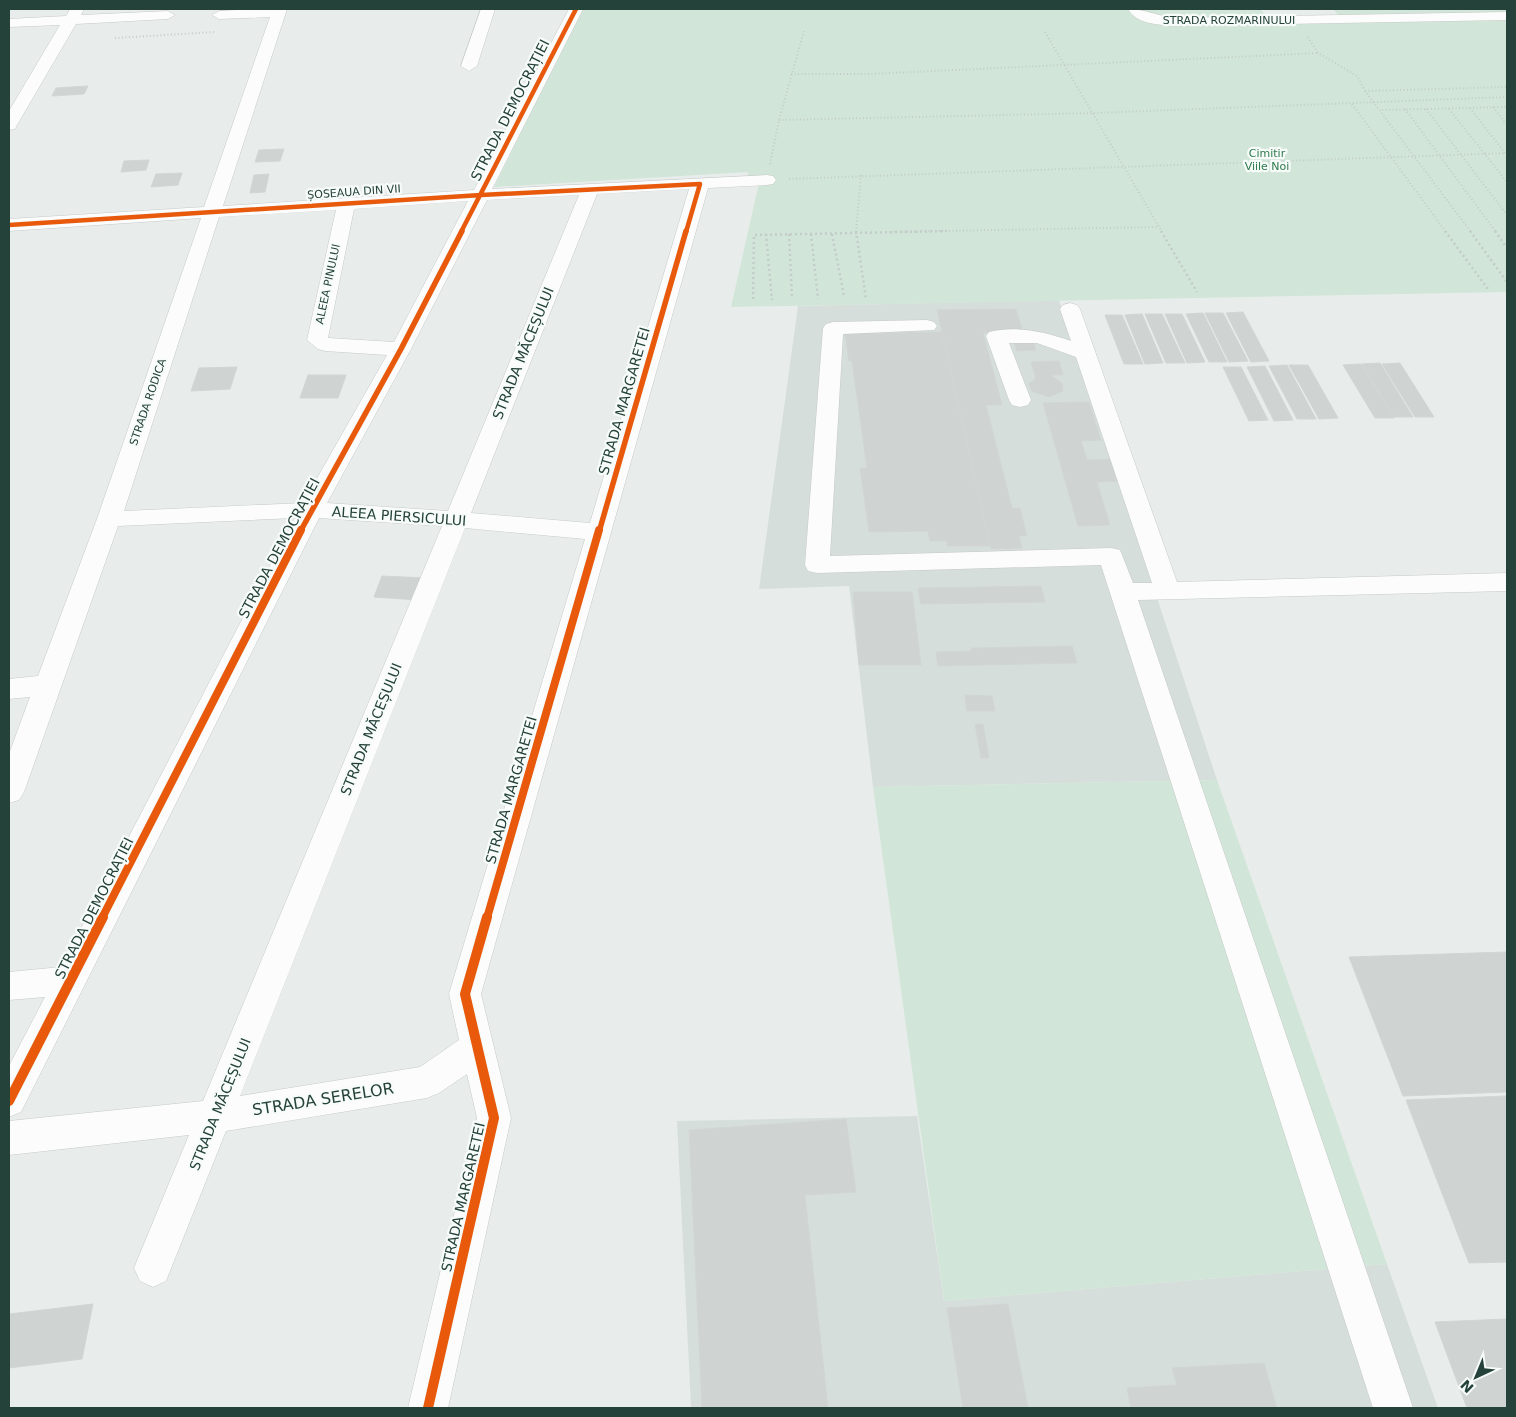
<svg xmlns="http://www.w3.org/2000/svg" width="1516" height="1417" viewBox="0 0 1516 1417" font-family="'DejaVu Sans',sans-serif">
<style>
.built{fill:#d6dedb}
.green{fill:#d1e6d8}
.building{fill:#cfd4d2;stroke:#d1d6d4}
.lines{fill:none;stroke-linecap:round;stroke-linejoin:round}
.minor-casing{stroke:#c5cac8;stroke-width:1}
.path-far1{stroke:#c3ccca;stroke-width:2;stroke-dasharray:1 2.5;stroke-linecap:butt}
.path{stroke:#c3ccca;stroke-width:2.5;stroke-dasharray:2 3;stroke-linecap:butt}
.minor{fill:#fcfcfc;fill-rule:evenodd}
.cycleway-far3-casing{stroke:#f7fbf9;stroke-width:6}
.cycleway-far2-casing{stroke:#f7fbf9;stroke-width:8}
.cycleway-far1-casing{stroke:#f7fbf9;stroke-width:11}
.cycleway-casing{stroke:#f7fbf9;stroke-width:13}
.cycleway-far3{stroke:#e8590c;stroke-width:4.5}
.cycleway-far2{stroke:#e8590c;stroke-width:5.5}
.cycleway-far1{stroke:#e8590c;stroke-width:8}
.cycleway{stroke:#e8590c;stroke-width:10}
.labels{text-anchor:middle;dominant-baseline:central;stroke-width:4.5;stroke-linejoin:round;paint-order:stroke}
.far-street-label{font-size:11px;fill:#24423a;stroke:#f7fbf9}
.far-park-label{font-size:11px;fill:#2d7a4b;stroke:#f7fbf9}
.street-label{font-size:14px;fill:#24423a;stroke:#f7fbf9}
.near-street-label{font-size:16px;fill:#24423a;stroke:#f7fbf9}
</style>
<rect width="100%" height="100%" fill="#e8edeb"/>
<!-- built -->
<path class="built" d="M1059,300L1217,780L873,787L849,586L759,589L798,306Z
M917,1116L944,1301L1387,1264L1438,1408H691L677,1121Z"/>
<!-- green -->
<path class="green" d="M582,9H1260L1272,22L1343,20L1333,9H1507V292L731,307L759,183L749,181L748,172L494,187Z
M1217,780L1387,1264L944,1301L873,787Z"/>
<!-- building -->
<path class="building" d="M88,86L84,94L52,96L56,88Z
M284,149L280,161L255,162L259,150Z
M149,160L146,170L121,172L124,161Z
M182,173L178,185L151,187L156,174Z
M269,174L265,192L250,193L254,175Z
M1016,309L1023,333H983L1002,405H986L1012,508H1020L1027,536H1019L1022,548L991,549L937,310Z
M1243,312L1269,361L1251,362L1226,313Z
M1203,313L1227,362H1209L1186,314Z
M1205,313H1223L1248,361L1229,362Z
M1142,314L1163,363L1145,364L1125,315Z
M1145,314H1162L1185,363H1166Z
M1165,314H1182L1205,362L1187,363Z
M1105,315H1122L1143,364H1124Z
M942,332L990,546H948L947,541H930L928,531L869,532L860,468H867L852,361H849L845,334Z
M1014,342H1033L1036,350L1017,351Z
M1059,361L1063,375H1050L1062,383L1063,391L1049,397L1032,391L1029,384L1036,378L1031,362Z
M1380,363L1413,417H1394L1362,364Z
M1400,363L1434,417H1415L1382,364Z
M1361,364L1394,418H1375L1343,365Z
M1287,365L1316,419H1297L1269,366Z
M1289,365H1308L1338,418L1319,419Z
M1265,366L1293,420L1274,421L1247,367Z
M237,367L230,389L191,391L199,368Z
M1223,367H1241L1268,420L1249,421Z
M308,375H346L338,398H300Z
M1089,402L1101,440L1081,441L1087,460L1114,459L1121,481L1097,482L1110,525L1078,526L1043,403Z
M382,576L426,578L418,600L374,597Z
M1041,586L1045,602L921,604L918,588Z
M853,592H912L921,665H859Z
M1072,646L1077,663L938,666L936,652L972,651L971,648Z
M965,695L992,696L995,711H967Z
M975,724H983L989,758H981Z
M1507,952V1092L1403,1096L1349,957Z
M1507,1096V1262L1469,1263L1406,1100Z
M846,1119L856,1192L805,1195L828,1408H702L689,1130Z
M93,1304L82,1359L9,1368V1314Z
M1008,1304L1028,1408H963L947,1308Z
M1507,1319V1408H1467L1435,1322Z
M1264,1363L1277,1408H1131L1127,1388L1177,1385L1172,1368Z"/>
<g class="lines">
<!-- minor casing -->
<g class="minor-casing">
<path id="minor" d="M70,9H84L81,15L168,11L175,15L168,19L76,24L17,125L15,129L9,130V111L60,25L9,27V19L66,16Z
M255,9H287L223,206L474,190L569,9H583L492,189L767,175L773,176L776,180L773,184L767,185L708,188L481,994L511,1118L448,1408H408L477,1118L467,1074L439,1093L427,1098L226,1131L166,1281L153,1287L140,1281L134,1268L189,1135L9,1155V1121L203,1101L442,526L319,518L21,1112L9,1117V1066L45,997L9,1000V972L61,967L295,518L118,526L24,792L19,800L9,803V754L30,697L9,699V679L38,676L97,519L201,218L9,231V219L204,207L270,17L219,19L212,15L219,11ZM689,189L590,523L471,513L597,194ZM579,195L448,511L327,503L411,349L487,200ZM468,201L394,342L328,338L354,209ZM336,210L307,340L318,349L325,351L387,355L303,503L124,511L219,217ZM465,528L585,539L449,994L459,1040L420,1067L240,1096Z
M481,9H495L477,66L469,71L461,66Z
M1128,9C1143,9 1156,15 1172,18L1507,12V20L1172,26C1156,24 1137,24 1128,9Z
M1070,303L1077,305L1080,309L1177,582L1507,573V591L1138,600L1413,1408H1373L1101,565L817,573L808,571L805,565L823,328L826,324L833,322L927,320L934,322L937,326L934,330L843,334L830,556L1111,548L1120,550L1133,583H1152L1076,357L1037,343H1009L1031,400L1028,405L1020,407L1012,405L1009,400L986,336L989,332C1016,325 1045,332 1071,341L1060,309L1063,305Z"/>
</g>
<!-- path-far1 -->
<path class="path-far1" d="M1045,32L1162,232
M1308,37L1318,53L1357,76L1365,91L1471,232
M115,38L215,32
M791,74H870L1318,53
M1365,91L1507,87
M1352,104L1446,232
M1493,107L1507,125
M1470,108L1505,153
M1405,109L1496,232
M1426,109L1507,215
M1449,109L1507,182
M1382,110L1507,107
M779,120L1094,113L1507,97
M770,164L779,120L804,31
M789,179L1507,153
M856,232L861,175
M886,232L1159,227"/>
<!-- path -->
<path class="path" d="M856,231L866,299
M1161,231L1197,292
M1445,231L1488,289
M1470,231L1507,282
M1495,231L1507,248
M766,234L772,300
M789,234L792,298
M811,234L818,299
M832,234L844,296
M753,299L754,235L950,231"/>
<!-- minor -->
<use href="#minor" class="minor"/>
<!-- cycleway-far3 casing -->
<g class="cycleway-far3-casing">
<path id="cycleway-far3" d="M9,225L481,195L700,184L686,232
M461,232L576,9"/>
</g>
<!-- cycleway-far2 casing -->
<g class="cycleway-far2-casing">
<path id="cycleway-far2" d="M300,532L401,349L462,231
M599,532L686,231"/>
</g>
<!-- cycleway-far1 casing -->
<g class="cycleway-far1-casing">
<path id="cycleway-far1" d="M102,918L301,530
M487,918L599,530"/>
</g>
<!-- cycleway casing -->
<g class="cycleway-casing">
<path id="cycleway" d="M9,1101L103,917
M428,1408L494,1118L465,994L487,917"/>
</g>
<!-- cycleway-far3 -->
<use href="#cycleway-far3" class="cycleway-far3"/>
<!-- cycleway-far2 -->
<use href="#cycleway-far2" class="cycleway-far2"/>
<!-- cycleway-far1 -->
<use href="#cycleway-far1" class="cycleway-far1"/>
<!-- cycleway -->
<use href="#cycleway" class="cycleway"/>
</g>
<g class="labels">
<!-- far-street labels -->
<g class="far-street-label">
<text x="1229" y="20">STRADA ROZMARINULUI</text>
<text transform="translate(354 192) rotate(-4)">ȘOSEAUA DIN VII</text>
<text transform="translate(328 284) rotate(-78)">ALEEA PINULUI</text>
<text transform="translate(148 402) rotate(-71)">STRADA RODICA</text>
</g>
<!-- far-park labels -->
<g class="far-park-label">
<text x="1267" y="153">Cimitir<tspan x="1267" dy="13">Viile Noi</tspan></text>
</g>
<!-- street labels -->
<g class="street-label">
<text transform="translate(510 110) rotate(-63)">STRADA DEMOCRAȚIEI</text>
<text transform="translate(523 353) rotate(-68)">STRADA MĂCEȘULUI</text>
<text transform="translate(624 401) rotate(-74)">STRADA MARGARETEI</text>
<text transform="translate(399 516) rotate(4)">ALEEA PIERSICULUI</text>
<text transform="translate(279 548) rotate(-62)">STRADA DEMOCRAȚIEI</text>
<text transform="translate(371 729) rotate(-68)">STRADA MĂCEȘULUI</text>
<text transform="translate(511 790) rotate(-74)">STRADA MARGARETEI</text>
<text transform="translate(94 908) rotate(-63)">STRADA DEMOCRAȚIEI</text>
<text transform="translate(220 1104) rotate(-68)">STRADA MĂCEȘULUI</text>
<text transform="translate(463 1197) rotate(-77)">STRADA MARGARETEI</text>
</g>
<!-- near-street labels -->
<g class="near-street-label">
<text transform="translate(323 1099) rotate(-9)">STRADA SERELOR</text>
</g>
</g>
<!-- border -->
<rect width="1516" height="1417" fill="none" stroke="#24423a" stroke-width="20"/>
<!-- north arrow -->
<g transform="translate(1476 1377) rotate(224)" stroke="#f7fbf9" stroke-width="4" paint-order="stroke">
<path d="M0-4L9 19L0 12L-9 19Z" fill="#24423a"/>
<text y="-8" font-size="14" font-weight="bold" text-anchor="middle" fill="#24423a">N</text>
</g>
</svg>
